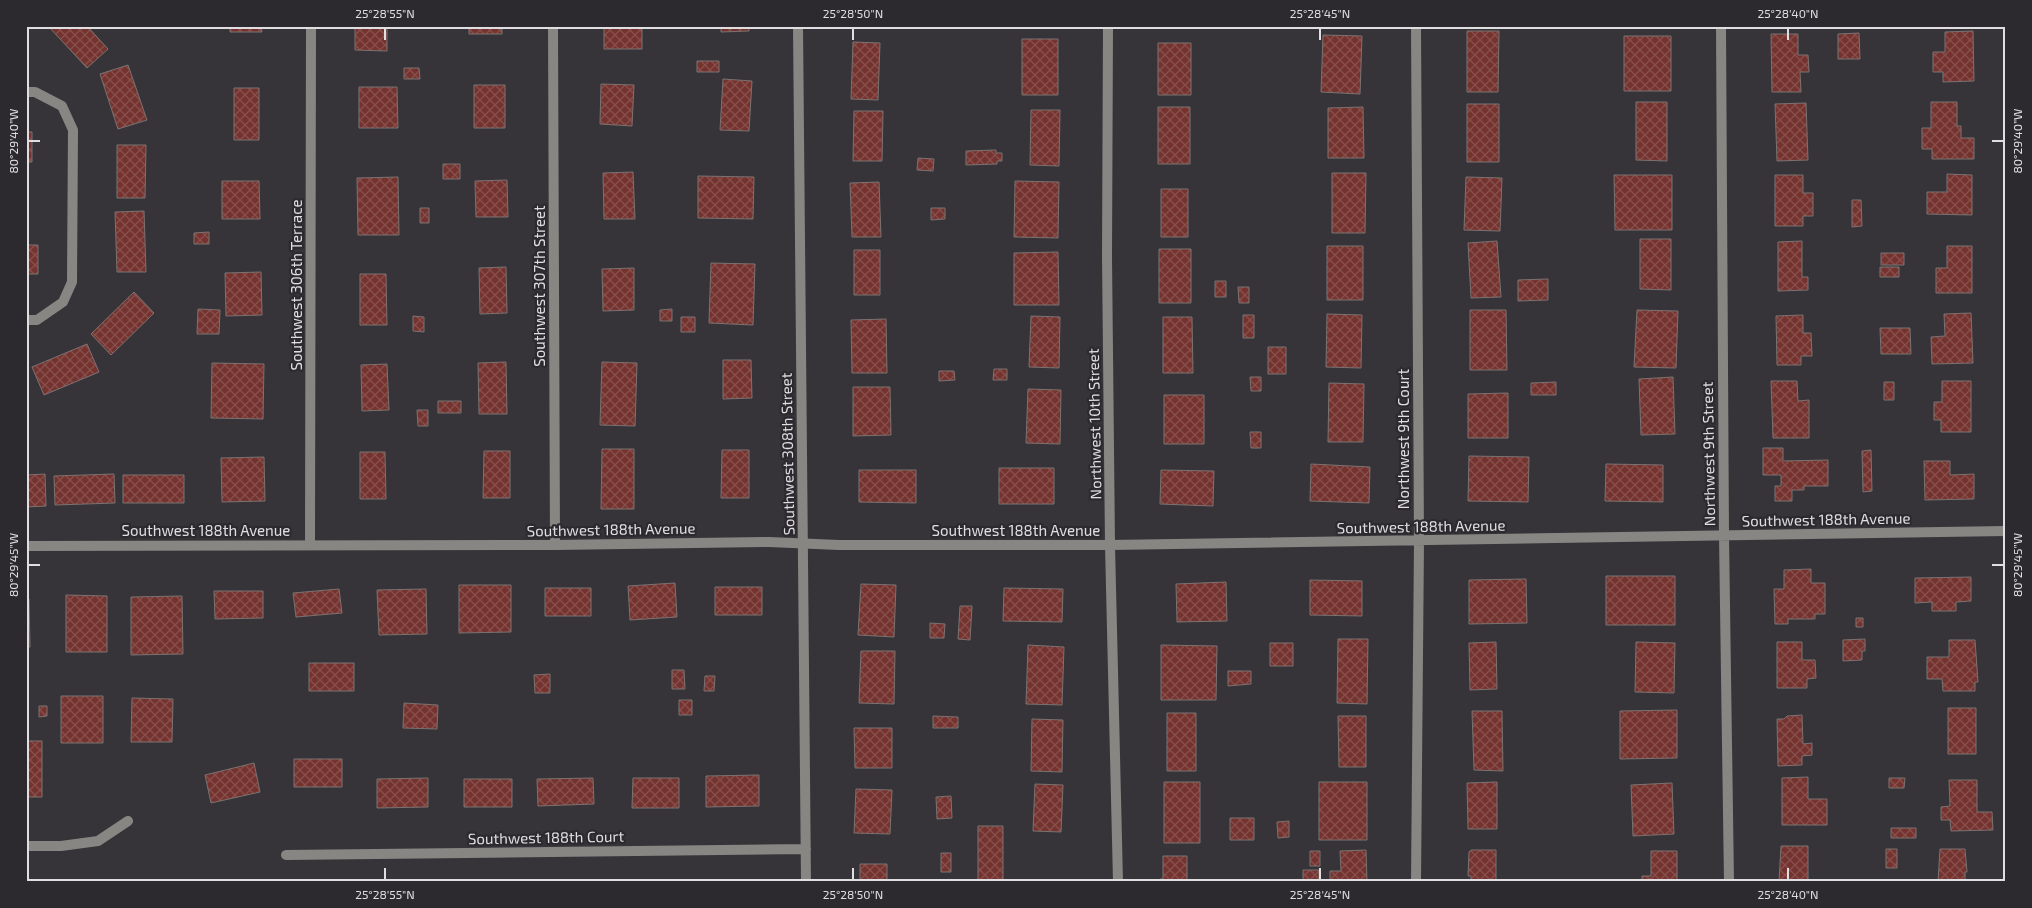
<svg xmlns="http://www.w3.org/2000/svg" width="2032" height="908" viewBox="0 0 2032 908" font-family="'Exo 2',sans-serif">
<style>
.building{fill:url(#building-cross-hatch);stroke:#7b7271}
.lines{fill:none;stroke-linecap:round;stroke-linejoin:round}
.street{stroke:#888683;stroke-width:10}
.ticks{fill:none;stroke:#e0dee1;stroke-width:2}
.labels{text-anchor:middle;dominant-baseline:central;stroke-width:4.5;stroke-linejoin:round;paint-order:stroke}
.street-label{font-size:15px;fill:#e0dee1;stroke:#2d2a2f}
.neatline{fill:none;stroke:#e0dee1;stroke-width:2}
.ticks-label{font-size:12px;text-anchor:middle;fill:#e0dee1}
</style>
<defs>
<pattern id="building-cross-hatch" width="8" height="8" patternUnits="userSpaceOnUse" patternTransform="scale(1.25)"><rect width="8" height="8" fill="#74332f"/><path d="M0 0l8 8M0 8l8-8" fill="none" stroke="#88504d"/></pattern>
</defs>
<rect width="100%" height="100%" fill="#373439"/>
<!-- building -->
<path class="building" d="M48,26H87L108,49L87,68Z
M230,26H261L262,32H230Z
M355,26H387V51L355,50Z
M469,26H502V34H469Z
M604,26H642V49H604Z
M721,26H749V31L721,32Z
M1467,31H1499L1498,92H1467Z
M1973,31L1974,81L1943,82V72H1933V52H1945V32Z
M1859,33L1860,59H1838V34Z
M1771,34H1798V55H1808L1809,72H1800L1801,92H1772Z
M1323,35L1362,36L1360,94L1321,92Z
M1624,36H1671V91H1624Z
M1022,39H1058V95H1022Z
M853,42L880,43L878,100L851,99Z
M1158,43H1191V95H1158Z
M697,61H719V72H697Z
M128,65L147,120L118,129L100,74Z
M404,68H419L420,79H404Z
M723,79L752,81L749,131L720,130Z
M601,84L634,85L632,126L600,124Z
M474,85H505V128H474Z
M359,87H397L398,128H359Z
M234,88H259V140H234Z
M1636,102H1667V161L1636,160Z
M1931,102H1957V126H1961V138H1974V159H1932V149H1922V128H1931Z
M1806,103L1808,160L1777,161L1775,104Z
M1467,104H1499V162H1467Z
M1158,107H1190V164H1158Z
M1363,107L1364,158H1328V108Z
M1031,110H1060L1059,166L1030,165Z
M854,111H883L882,161H853Z
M26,132H32V162H26Z
M117,145H146L145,198H117Z
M996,150V153H1002V161H997V164L966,165V151Z
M918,158L934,159L933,171L917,170Z
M443,164H460V179H443Z
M633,172L635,219H604L603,173Z
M1332,173H1366L1365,233H1332Z
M1947,174L1972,175V215L1927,214V192H1947Z
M1614,175H1672V230H1615Z
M1775,175H1803V193H1813V216H1803V226H1775Z
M698,176L754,177L753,219L698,218Z
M398,177L399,235H358L357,178Z
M1466,177L1502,178L1500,231L1464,230Z
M507,180L508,217H476L475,181Z
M222,181H259L260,219H222Z
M1015,181L1059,182L1058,238L1014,237Z
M879,182L881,237H852L850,183Z
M1161,189H1188V237H1161Z
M1852,200H1861L1862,226L1852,227Z
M420,208H429V223H420Z
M931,208H945V219L931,220Z
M144,211L146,272H117L115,212Z
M209,232V244H194V233Z
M1640,239H1671V290L1640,289Z
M1497,241L1501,297L1471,298L1468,243Z
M1802,241V277H1808V290L1778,291V242Z
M26,245H38V274H26Z
M1327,246H1363V300H1327Z
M1947,246H1972V293H1936V268H1947Z
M1159,249H1191V303H1159Z
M854,250H880V295H854Z
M1058,252L1059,305H1014V253Z
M1881,253H1904V265H1881Z
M711,263L755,264L753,325L709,323Z
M506,267L507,313L480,314L479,268Z
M1880,267H1899V277H1880Z
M634,268V310L603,311L602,269Z
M261,272L262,315L226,316L225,273Z
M360,274H386L387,325H360Z
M1548,279V300L1518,301V280Z
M1215,281H1226V297H1215Z
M1238,287H1249V303H1239Z
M134,292L154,313L111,355L91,334Z
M198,309L220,310L219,334H197Z
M672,309V321H660V310Z
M1470,310H1506L1507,370H1470Z
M1637,310L1678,311L1676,368L1634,367Z
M1971,313L1973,363L1932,364L1931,337L1945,336L1944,314Z
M1327,314L1362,315L1361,368L1326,367Z
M1243,315H1254V338H1243Z
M1803,315V333H1811L1812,356H1801V365H1777L1776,316Z
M413,316L424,317V332L413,331Z
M1031,316L1060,317L1059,368L1029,367Z
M681,317H695V332H681Z
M1163,317H1192L1193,373H1163Z
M886,319L887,373H852L851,320Z
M1880,328H1910L1911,354H1881Z
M87,344L99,372L44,395L32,367Z
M1268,347H1286V374H1268Z
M723,360H751L752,398L723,399Z
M506,362L507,414H479L478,363Z
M602,362L637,363L635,426L600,425Z
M212,363L264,364L263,419L211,418Z
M387,364L389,410L362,411L361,365Z
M994,369H1007V380H993Z
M939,371H954L955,380L939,381Z
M1250,377H1261V391H1251Z
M1673,377L1675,434L1641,435L1639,379Z
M1771,381H1797L1798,401L1809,400V438H1773Z
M1942,381H1971V432H1941V420H1934V402H1942Z
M1556,382V395H1531V383Z
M1884,382H1894V400H1884Z
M1329,383L1364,384L1363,442H1328Z
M853,387H890L891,435L853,436Z
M1028,389L1061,390L1060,444L1026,443Z
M1508,393V438H1468V394Z
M1164,395H1204V444H1164Z
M438,401H461V413H438Z
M417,410H428V426H418Z
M1250,432H1261V448H1251Z
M1763,448H1783V461L1828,460V486H1804V490H1792V501H1775V486H1781V475H1763Z
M602,449H634V509H601Z
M722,450H749V498H721Z
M1871,450L1872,491L1863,492L1862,451Z
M484,451H510V498H483Z
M360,452H385L386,499H360Z
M1469,456L1529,457L1528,502L1468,501Z
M264,457L265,501L222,502L221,458Z
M1924,461H1950V475L1974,474V499L1925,500Z
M1311,464L1370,467L1369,503L1310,501Z
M1606,464L1663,465V502L1605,501Z
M999,468H1054V504H999Z
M859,470H916V503L859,502Z
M1161,470L1214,471L1213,506L1160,504Z
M45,474L46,506L26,507V475Z
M114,474L115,503L55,505L54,476Z
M123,475H184V503H123Z
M1811,569V583H1825V614H1815V619H1788V624H1775L1774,589H1784V570Z
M1606,576H1675V625H1606Z
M1971,577V601L1956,602V611H1932V602L1915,603V578Z
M1526,579L1527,623L1469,624V580Z
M1310,580L1362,581V616L1310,615Z
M1226,582L1227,621L1177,622L1176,584Z
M675,583L677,617L630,620L628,586Z
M861,584L896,585L894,637L858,635Z
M459,585H511V632L459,633Z
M715,587H762V615H715Z
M545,588H591V616H545Z
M1004,588L1063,589L1062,622L1003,621Z
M339,589L342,613L296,617L293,593Z
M426,589L427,634L379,635L377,590Z
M214,591H263V618L215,619Z
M66,595L107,596V652H66Z
M182,596L183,654L131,655V597Z
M26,599H29L30,647H26Z
M960,606H972L970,640L958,639Z
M1856,618H1863V627H1856Z
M930,623L945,624L944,638H930Z
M1338,639H1368L1367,704L1337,703Z
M1865,639V651H1862V660L1843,661V640Z
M1949,640H1975L1978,682H1975V691H1943L1942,679H1927V657H1949Z
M1496,642L1497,689L1470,690L1469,643Z
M1636,642L1675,643L1674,693L1635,692Z
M1777,642H1802V660H1815L1816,678L1807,679V688H1777Z
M1270,643H1293V666H1270Z
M1028,645L1064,647L1062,705L1026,704Z
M1161,645L1217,646L1216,700H1161Z
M861,651H895L894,704L859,703Z
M309,663H354V691H309Z
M672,670H684L685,689H672Z
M1228,671H1251V684L1228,686Z
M550,674V693H535L534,675Z
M705,676H715L714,691H704Z
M61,696H103V743H61Z
M132,698L173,699L172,742H131Z
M679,700H692V715H679Z
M404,703L438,705L437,729L403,728Z
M39,706H47V716L39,717Z
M1948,708H1976V754H1948Z
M1677,710V758L1620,759V711Z
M1472,711H1502L1503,771L1474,770Z
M1167,713H1196V771H1167Z
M1802,715L1803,744L1812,743V755L1802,756V765L1778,766L1777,719H1784L1787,716Z
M933,716L958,717V728H933Z
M1338,716H1366V767H1339Z
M1032,719L1063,720L1062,772L1031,771Z
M854,728H892V768H855Z
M26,741H42V797H26Z
M294,759H342V787H294Z
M254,763L260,792L211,803L205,775Z
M759,775V806L706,807V776Z
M1808,777V799H1827V825H1782V778Z
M428,778V807L377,808V779Z
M593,778L594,804L538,806L537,779Z
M633,778H679V808H632Z
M1889,778H1905L1904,788H1889Z
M464,779H512V807H464Z
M1949,780H1977V812H1992L1993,830L1951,831L1950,820H1941V807L1950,806Z
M1164,782H1200V843H1164Z
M1319,782H1367V840H1319Z
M1497,782V829H1468L1467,783Z
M1672,783L1674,834L1633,836L1631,785Z
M1035,784L1063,785L1061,832L1033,831Z
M856,789L892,790L890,834L854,833Z
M951,796L952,818L937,819L936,797Z
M1230,818H1254V840H1230Z
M1289,821V837L1278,838L1277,822Z
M978,826H1003V882H978Z
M1891,828H1916V838H1891Z
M1781,846H1808V882H1816H1779Z
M1886,849H1897V868H1886Z
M1940,849H1965L1967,872H1965V882H1938Z
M1366,850L1367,882H1330V871H1341L1340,851Z
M1471,850H1496V882H1471V876H1468L1469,852Z
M1310,851H1320V866H1310Z
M1651,851H1677V882H1642V876H1651Z
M941,853H951V872H941Z
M1163,856H1187V880H1197V882H1160V879H1163Z
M860,864H887V882H860Z
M1303,870H1319V882H1303Z"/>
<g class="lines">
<!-- street -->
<path class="street" d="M553,26L555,545
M798,26L806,882
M1108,26L1107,257L1110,545L1118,882
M1721,26L1724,536L1729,882
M26,92H35L62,106L73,130L72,282L63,302L37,320H26
M310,545L311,26
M26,546L555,545L769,542L839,545H1110L2006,531
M26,846H61L98,841L128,821
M286,855L806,849
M1416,882L1419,541L1416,26"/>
</g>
<!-- ticks -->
<path class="ticks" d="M385,28V40M853,28V40M1320,28V40M1788,28V40M28,141H40M1992,141H2004M28,565H40M1992,565H2004M385,868V880M853,868V880M1320,868V880M1788,868V880"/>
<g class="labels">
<!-- street labels -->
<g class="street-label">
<text transform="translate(296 285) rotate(-90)">Southwest 306th Terrace</text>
<text transform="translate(539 286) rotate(-90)">Southwest 307th Street</text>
<text transform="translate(1094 424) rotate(-91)">Northwest 10th Street</text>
<text transform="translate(1403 439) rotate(-90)">Northwest 9th Court</text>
<text transform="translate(787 454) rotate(-91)">Southwest 308th Street</text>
<text transform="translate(1708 454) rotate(-91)">Northwest 9th Street</text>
<text transform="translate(1826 519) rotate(-1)">Southwest 188th Avenue</text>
<text transform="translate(1421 526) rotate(-1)">Southwest 188th Avenue</text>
<text transform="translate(611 529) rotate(-1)">Southwest 188th Avenue</text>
<text x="206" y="530">Southwest 188th Avenue</text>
<text x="1016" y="530">Southwest 188th Avenue</text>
<text transform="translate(546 837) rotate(-1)">Southwest 188th Court</text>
</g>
</g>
<!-- border -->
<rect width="2032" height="908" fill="none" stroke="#2d2a2f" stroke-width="55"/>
<rect x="28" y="28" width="1976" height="852" class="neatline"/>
<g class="ticks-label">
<text x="385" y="18">25°28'55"N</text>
<text x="853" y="18">25°28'50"N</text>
<text x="1320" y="18">25°28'45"N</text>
<text x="1788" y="18">25°28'40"N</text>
<text transform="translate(2018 141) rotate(-90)" y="4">80°29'40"W</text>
<text transform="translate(14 141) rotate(-90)" y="4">80°29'40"W</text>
<text transform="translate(2018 565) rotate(-90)" y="4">80°29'45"W</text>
<text transform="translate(14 565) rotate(-90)" y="4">80°29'45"W</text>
<text x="385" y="899">25°28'55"N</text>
<text x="853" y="899">25°28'50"N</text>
<text x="1320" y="899">25°28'45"N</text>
<text x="1788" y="899">25°28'40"N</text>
</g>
</svg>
